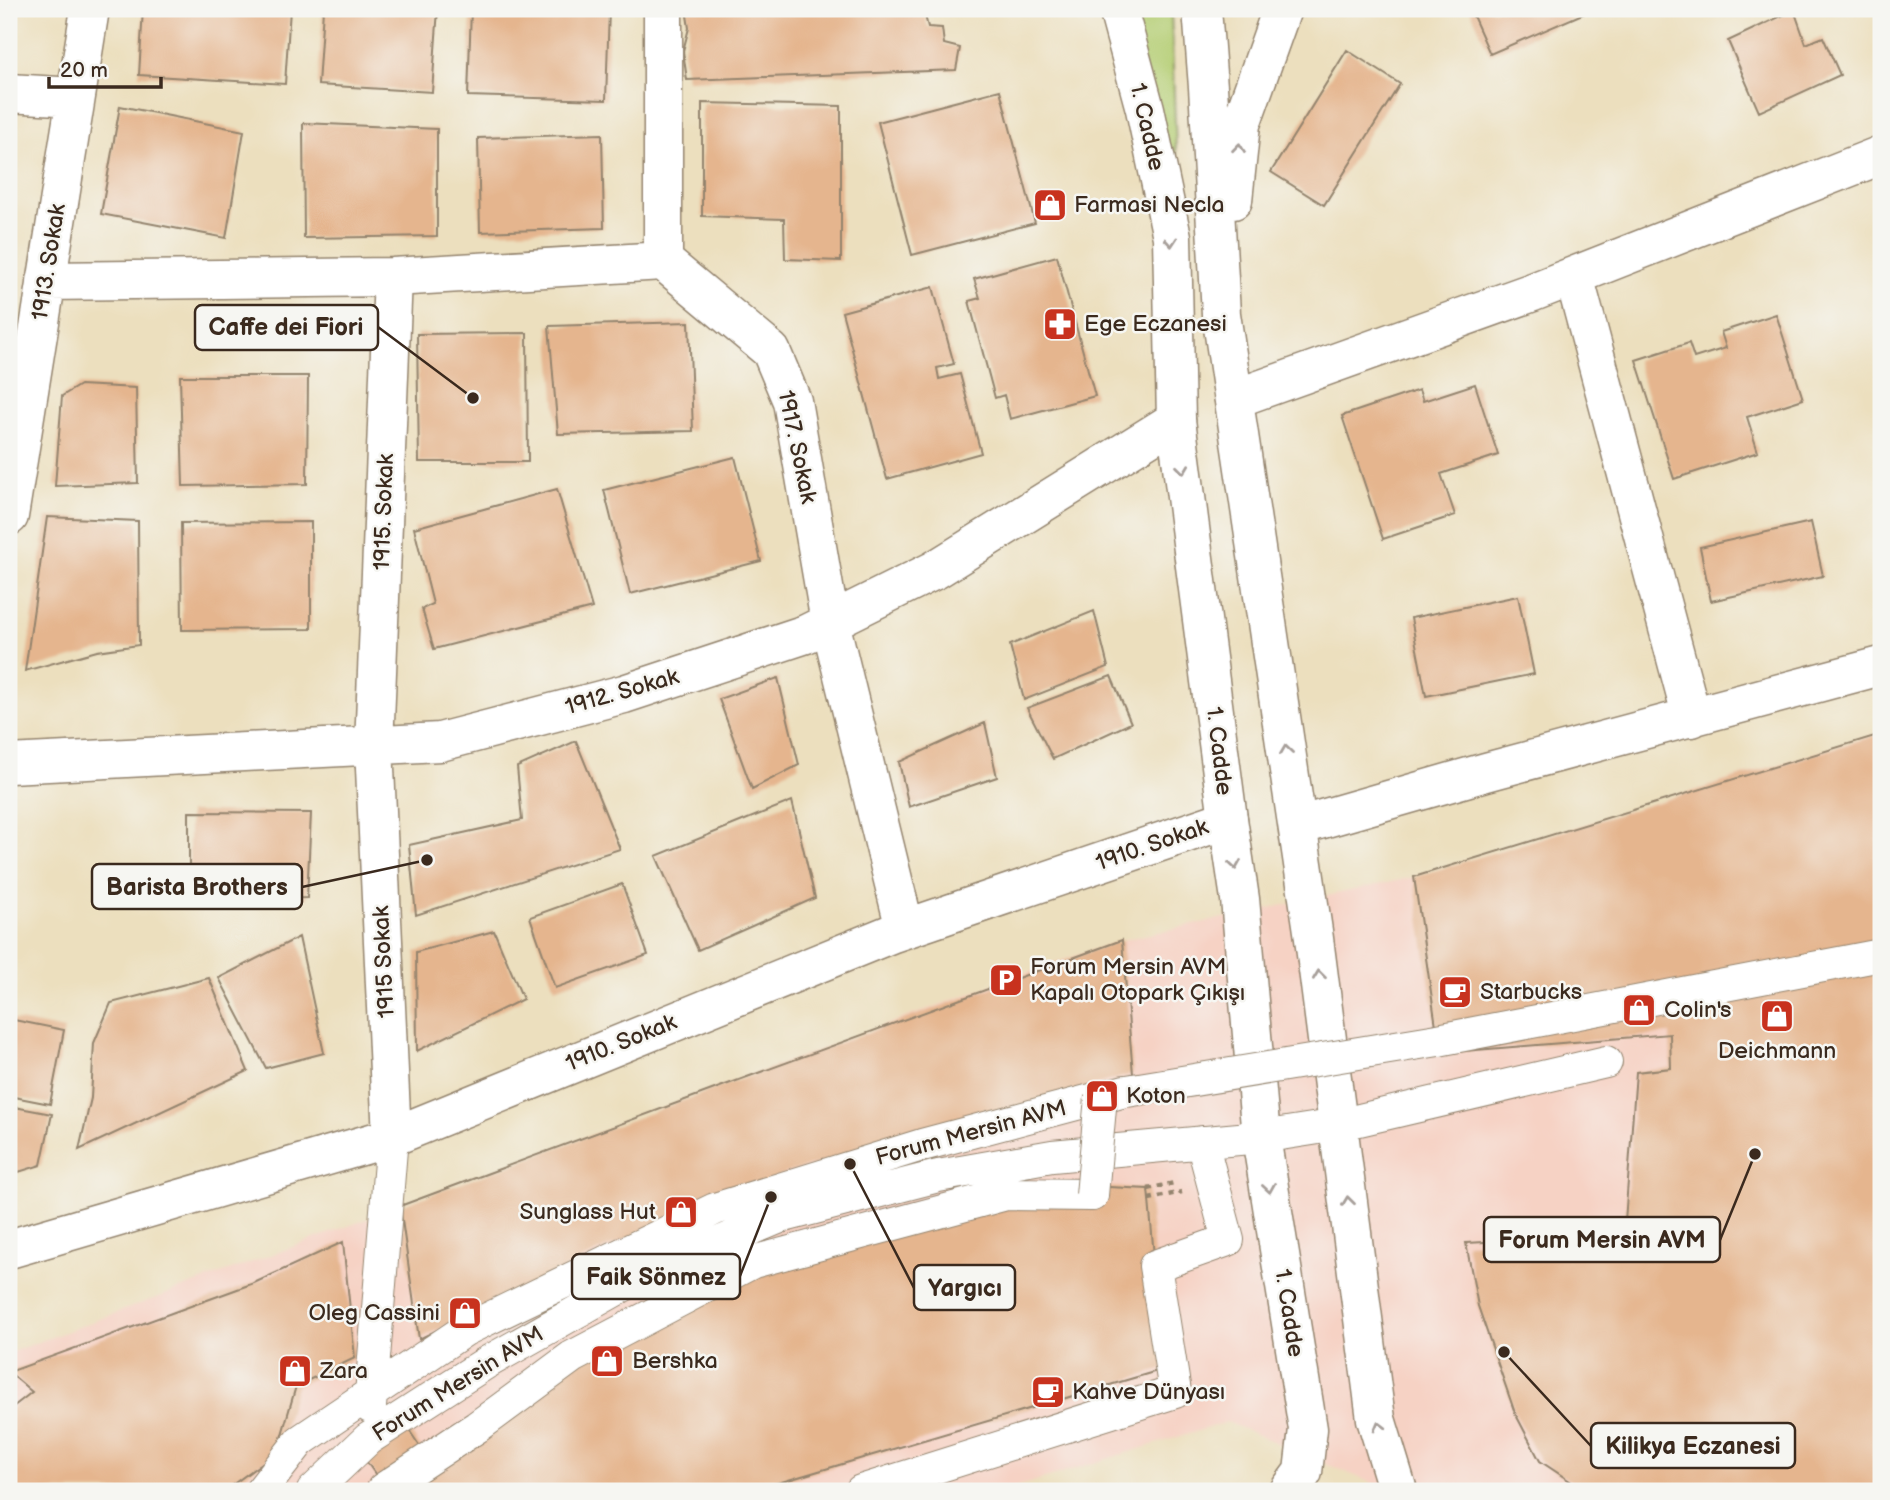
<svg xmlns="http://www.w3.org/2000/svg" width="1890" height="1500" viewBox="0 0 1890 1500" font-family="'Balsamiq Sans',sans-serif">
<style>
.built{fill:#f6d2c4}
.green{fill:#b4cd72;stroke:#787c48;stroke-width:2}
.building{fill:#e5b58e}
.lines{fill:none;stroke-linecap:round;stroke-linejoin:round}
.pedestrian-casing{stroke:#94846e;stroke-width:34}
.minor-casing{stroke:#94846e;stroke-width:41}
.tertiary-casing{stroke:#94846e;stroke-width:41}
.path{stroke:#94846e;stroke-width:4.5;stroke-dasharray:5 5;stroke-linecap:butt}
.pedestrian{stroke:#fff;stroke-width:32}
.minor{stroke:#fff;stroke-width:38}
.tertiary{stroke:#fff;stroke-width:38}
.pedestrian-bridge-casing{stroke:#94846e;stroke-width:34;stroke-linecap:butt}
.pedestrian-bridge{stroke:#fff;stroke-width:32}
.oneway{stroke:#a79f9a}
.labels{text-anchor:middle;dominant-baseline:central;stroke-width:5;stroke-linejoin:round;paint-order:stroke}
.street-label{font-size:23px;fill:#3b2a1e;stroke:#f6f6f2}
.poi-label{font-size:23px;fill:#3b2a1e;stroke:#f6f6f2;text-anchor:start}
.leader{fill:none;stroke:#3b2a1e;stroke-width:2.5}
.callout-dot{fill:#3b2a1e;stroke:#f6f6f2;stroke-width:2.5}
.callout{fill:#f6f6f2;stroke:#3b2a1e;stroke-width:2.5}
.callout-label{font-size:24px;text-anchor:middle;font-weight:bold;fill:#3b2a1e}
</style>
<rect width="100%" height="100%" fill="#f6f6f2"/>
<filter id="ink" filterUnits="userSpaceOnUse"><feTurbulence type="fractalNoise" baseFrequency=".0143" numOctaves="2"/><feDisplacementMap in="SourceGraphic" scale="14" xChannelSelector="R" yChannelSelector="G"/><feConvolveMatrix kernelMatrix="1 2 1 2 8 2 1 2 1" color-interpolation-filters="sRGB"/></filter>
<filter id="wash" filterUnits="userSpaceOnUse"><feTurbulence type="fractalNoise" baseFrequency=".00686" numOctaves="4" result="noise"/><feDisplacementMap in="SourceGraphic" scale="28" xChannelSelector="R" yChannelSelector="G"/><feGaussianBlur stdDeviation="1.57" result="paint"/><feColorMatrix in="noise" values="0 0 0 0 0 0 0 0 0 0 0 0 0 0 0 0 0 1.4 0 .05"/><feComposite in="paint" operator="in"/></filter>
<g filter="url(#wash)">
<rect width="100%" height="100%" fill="#ecdfbe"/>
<!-- built -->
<path class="built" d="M1881,733V1491H1391L1227,1422L1003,1491H9V1353L1006,980L1122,940L1414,877Z"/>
<!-- green -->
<path class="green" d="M1125,9H1171L1177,179Z"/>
<g id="blocks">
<!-- building -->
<path class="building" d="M9,9H15L12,71L9,70Z
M143,9H290L285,84L139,75Z
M323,9H438L432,92L318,85Z
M471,9H609L606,100L468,96Z
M686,9H919L924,12L928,27L942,28L944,44L960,48L956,70L687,80L683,51L689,28Z
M1470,9H1594L1490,54Z
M1794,10L1806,44L1823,37L1840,75L1759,112L1728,41Z
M1347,50L1400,84L1324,205L1271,172Z
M1000,90L1035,223L912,255L878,122Z
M702,103L841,106V261L785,259L784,219L702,216Z
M120,106L244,131L226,238L101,214Z
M303,123L437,129V236L304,238Z
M602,134L604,228L480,232L478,138Z
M1057,256L1095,396L1010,419L1004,395L995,398L969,301L980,298L974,279Z
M933,287L954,364L937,368L939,379L960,374L981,453L887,479L842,312Z
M1776,314L1803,399L1747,417L1758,452L1674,479L1636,360L1689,343L1694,358L1726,348L1721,332Z
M689,322L693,431L558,434L549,326Z
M527,333L528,462H419L417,334Z
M180,376H308L307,484L183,486Z
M1475,384L1498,455L1441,474L1455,515L1383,539L1342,416L1419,390L1423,401Z
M80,385L136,388L138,483L55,486L62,396Z
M735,457L761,561L630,594L604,490Z
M557,489L592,608L434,649L422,609L433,604L414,528Z
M47,517L138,521L139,645L97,651L25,671Z
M311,522V629L182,630L181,523Z
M1811,522L1823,576L1711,601L1700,547Z
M1518,596L1534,674L1426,696L1411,618Z
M1094,611L1108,667L1024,700L1010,645Z
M1111,676L1131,723L1053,759L1027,708Z
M778,678L799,765L752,789L719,699Z
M985,723L997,777L909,807L899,762Z
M1881,734V1491H1585L1540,1461L1515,1413L1478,1306L1466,1243L1624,1235L1636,1072L1671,1068L1670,1034L1440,1053L1414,877Z
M576,741L620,849L416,915L409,845L522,820L517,767Z
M792,801L815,898L698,950L656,856Z
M189,812L311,813L307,898L189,900Z
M622,884L648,955L555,988L530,917Z
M494,931L523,999L417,1051L416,952Z
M299,937L324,1053L266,1068L219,978Z
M1122,940L1133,1074L789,1172L604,1249L419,1339L400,1206L728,1084Z
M209,978L248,1071L79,1150L91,1098L94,1043L111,1003Z
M9,1019L64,1030L50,1104L9,1096Z
M9,1106L52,1114L41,1165L9,1175Z
M1006,1182L1148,1189L1164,1369L751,1491H387L362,1455L407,1427L427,1457L746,1256Z
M343,1242L355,1358L296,1386L277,1452L224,1491H9V1410L32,1392L9,1372L254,1283Z"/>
</g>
</g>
<g filter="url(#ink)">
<use href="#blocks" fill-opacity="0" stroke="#94846e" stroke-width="2"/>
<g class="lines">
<!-- pedestrian casing -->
<g class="pedestrian-casing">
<path id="pedestrian" d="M1438,1040L1881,955
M370,1407L392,1137
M383,1489L477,1427L572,1357L753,1262L1006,1194L1092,1195
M261,1491L300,1441L465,1330L715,1209L922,1145L1125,1091
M313,1491L368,1439L486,1363L642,1275L780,1217L938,1176L1052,1156L1261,1137L1338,1125L1606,1062
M861,1491L1175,1392L1155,1266L1228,1240L1202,1142"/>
</g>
<!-- minor casing -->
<g class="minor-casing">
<path id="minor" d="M663,9V261L771,351L792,401L830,622L905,929
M9,93L75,97
M1574,276L1692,718
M46,281L393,277L663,261
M1234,399L1533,292L1881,155
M9,516L90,9
M9,764L440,742L624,694L806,634L935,570L1176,420
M1298,826L1486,772L1881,666
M392,1137L374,746L393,277
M9,1249L392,1137L893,933L1228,819"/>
</g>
<!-- tertiary casing -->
<g class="tertiary-casing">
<path id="tertiary" d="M1118,9L1145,109L1172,237L1176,420L1228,819L1240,899L1261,1137L1308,1429L1303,1472L1289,1491
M1202,9L1208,87L1221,314L1313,931L1376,1419L1398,1491
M1233,200L1241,124L1282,9"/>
</g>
<!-- path -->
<path class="path" d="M1148,1189L1174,1183
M1149,1199L1182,1192"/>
<!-- pedestrian -->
<use href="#pedestrian" class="pedestrian"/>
<!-- minor -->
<use href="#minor" class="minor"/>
<!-- tertiary -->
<use href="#tertiary" class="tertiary"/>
<!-- pedestrian-bridge casing -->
<g class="pedestrian-bridge-casing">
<path id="pedestrian-bridge" d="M1127,1091L1438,1040
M1092,1195L1101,1097"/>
</g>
<!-- pedestrian-bridge -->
<use href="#pedestrian-bridge" class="pedestrian-bridge"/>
</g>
<!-- one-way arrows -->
<defs><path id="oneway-chevron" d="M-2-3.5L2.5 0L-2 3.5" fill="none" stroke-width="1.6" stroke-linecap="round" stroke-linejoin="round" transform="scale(1.75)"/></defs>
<g class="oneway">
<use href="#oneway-chevron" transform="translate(1239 148) rotate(-84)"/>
<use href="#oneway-chevron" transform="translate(1171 242) rotate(85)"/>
<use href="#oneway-chevron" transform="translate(1183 469) rotate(83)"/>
<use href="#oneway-chevron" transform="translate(1286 750) rotate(-98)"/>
<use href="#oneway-chevron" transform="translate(1235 865) rotate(81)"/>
<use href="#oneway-chevron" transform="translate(1319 975) rotate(-97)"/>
<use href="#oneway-chevron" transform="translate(1269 1188) rotate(81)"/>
<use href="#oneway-chevron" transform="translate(1348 1201) rotate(-97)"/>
<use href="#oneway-chevron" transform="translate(1379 1426) rotate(-105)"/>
</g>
</g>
<!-- icons -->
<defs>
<g id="shop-square" transform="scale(1.75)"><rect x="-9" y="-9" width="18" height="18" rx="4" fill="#c8321e" stroke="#f6f6f2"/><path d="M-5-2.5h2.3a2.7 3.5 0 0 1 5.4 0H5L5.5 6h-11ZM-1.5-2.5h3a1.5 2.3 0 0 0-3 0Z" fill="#fff"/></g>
<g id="pharmacy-square" transform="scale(1.75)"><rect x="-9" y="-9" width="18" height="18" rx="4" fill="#c8321e" stroke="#f6f6f2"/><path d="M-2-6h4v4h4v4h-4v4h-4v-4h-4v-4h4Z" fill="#fff"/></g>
<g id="parking-square" transform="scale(1.75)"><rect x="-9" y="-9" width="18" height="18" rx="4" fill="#c8321e" stroke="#f6f6f2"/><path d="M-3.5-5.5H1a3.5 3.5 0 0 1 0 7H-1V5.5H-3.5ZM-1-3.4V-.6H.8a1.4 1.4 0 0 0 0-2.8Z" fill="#fff"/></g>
<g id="cafe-square" transform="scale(1.75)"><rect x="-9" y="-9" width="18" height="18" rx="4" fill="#c8321e" stroke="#f6f6f2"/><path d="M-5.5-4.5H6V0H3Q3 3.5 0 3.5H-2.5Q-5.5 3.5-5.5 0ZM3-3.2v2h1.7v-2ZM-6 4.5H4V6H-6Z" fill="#fff"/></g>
</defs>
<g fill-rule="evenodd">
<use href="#shop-square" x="1050" y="205"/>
<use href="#pharmacy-square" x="1060" y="324"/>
<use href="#parking-square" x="1006" y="980"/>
<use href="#cafe-square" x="1455" y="992"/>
<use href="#shop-square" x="1639" y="1010"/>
<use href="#shop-square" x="1777" y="1016"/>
<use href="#shop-square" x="1102" y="1096"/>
<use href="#shop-square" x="681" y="1212"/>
<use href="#shop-square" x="465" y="1313"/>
<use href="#shop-square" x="607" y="1361"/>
<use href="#shop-square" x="295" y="1371"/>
<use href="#cafe-square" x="1048" y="1392"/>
</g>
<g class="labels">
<!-- street labels -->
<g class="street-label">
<text transform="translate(1147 127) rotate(77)">1. Cadde</text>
<text transform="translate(49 262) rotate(-81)">1913. Sokak</text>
<text transform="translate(797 447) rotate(78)">1917. Sokak</text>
<text transform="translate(384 512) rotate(-88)">1915. Sokak</text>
<text transform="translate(622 692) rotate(-16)">1912. Sokak</text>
<text transform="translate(1219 751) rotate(83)">1. Cadde</text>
<text transform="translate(1152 845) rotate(-19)">1910. Sokak</text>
<text transform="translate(384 962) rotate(-93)">1915 Sokak</text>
<text transform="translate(621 1043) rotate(-22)">1910. Sokak</text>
<text transform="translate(971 1133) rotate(-15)">Forum Mersin AVM</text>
<text transform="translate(1289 1313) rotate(81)">1. Cadde</text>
<text transform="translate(458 1384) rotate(-32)">Forum Mersin AVM</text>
</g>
<!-- poi labels -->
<g class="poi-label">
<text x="1074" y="205">Farmasi Necla</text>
<text x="1084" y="324">Ege Eczanesi</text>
<text x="1030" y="967">Forum Mersin AVM<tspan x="1030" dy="26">Kapalı Otopark Çıkışı</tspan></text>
<text x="1480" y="992">Starbucks</text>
<text x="1664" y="1010">Colin's</text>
<text x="1777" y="1051" text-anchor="middle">Deichmann</text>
<text x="1126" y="1096">Koton</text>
<text x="656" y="1212" text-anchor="end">Sunglass Hut</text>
<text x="440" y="1313" text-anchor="end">Oleg Cassini</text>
<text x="632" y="1361">Bershka</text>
<text x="320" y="1371">Zara</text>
<text x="1072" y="1392">Kahve Dünyası</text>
</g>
</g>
<!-- callouts -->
<path class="leader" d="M473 398L378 327M427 860L302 887M1755 1154L1720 1240M771 1197L740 1276M850 1164L914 1288M1504 1352L1591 1446"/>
<g class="callout-dot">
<circle cx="473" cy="398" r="7"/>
<circle cx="427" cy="860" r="7"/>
<circle cx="1755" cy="1154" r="7"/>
<circle cx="771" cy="1197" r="7"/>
<circle cx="850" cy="1164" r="7"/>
<circle cx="1504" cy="1352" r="7"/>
</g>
<g class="callout">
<rect x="195" y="305" width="183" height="45" rx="7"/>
<rect x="92" y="864" width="210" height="45" rx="7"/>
<rect x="1484" y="1217" width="236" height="45" rx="7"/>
<rect x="572" y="1254" width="168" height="45" rx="7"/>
<rect x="914" y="1265" width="101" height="45" rx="7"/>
<rect x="1591" y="1423" width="204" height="45" rx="7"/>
</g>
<g class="callout-label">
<text x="286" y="335">Caffe dei Fiori</text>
<text x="197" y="895">Barista Brothers</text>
<text x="1602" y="1248">Forum Mersin AVM</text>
<text x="656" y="1285">Faik Sönmez</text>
<text x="965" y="1296">Yargıcı</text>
<text x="1693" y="1454">Kilikya Eczanesi</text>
</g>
<!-- margin -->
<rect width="1890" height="1500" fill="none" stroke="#f6f6f2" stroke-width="35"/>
<!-- scale -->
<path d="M49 77v10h112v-10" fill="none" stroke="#3b2a1e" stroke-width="3.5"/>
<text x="60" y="77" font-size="21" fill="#3b2a1e" stroke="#f6f6f2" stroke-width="5" paint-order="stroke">20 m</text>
</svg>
